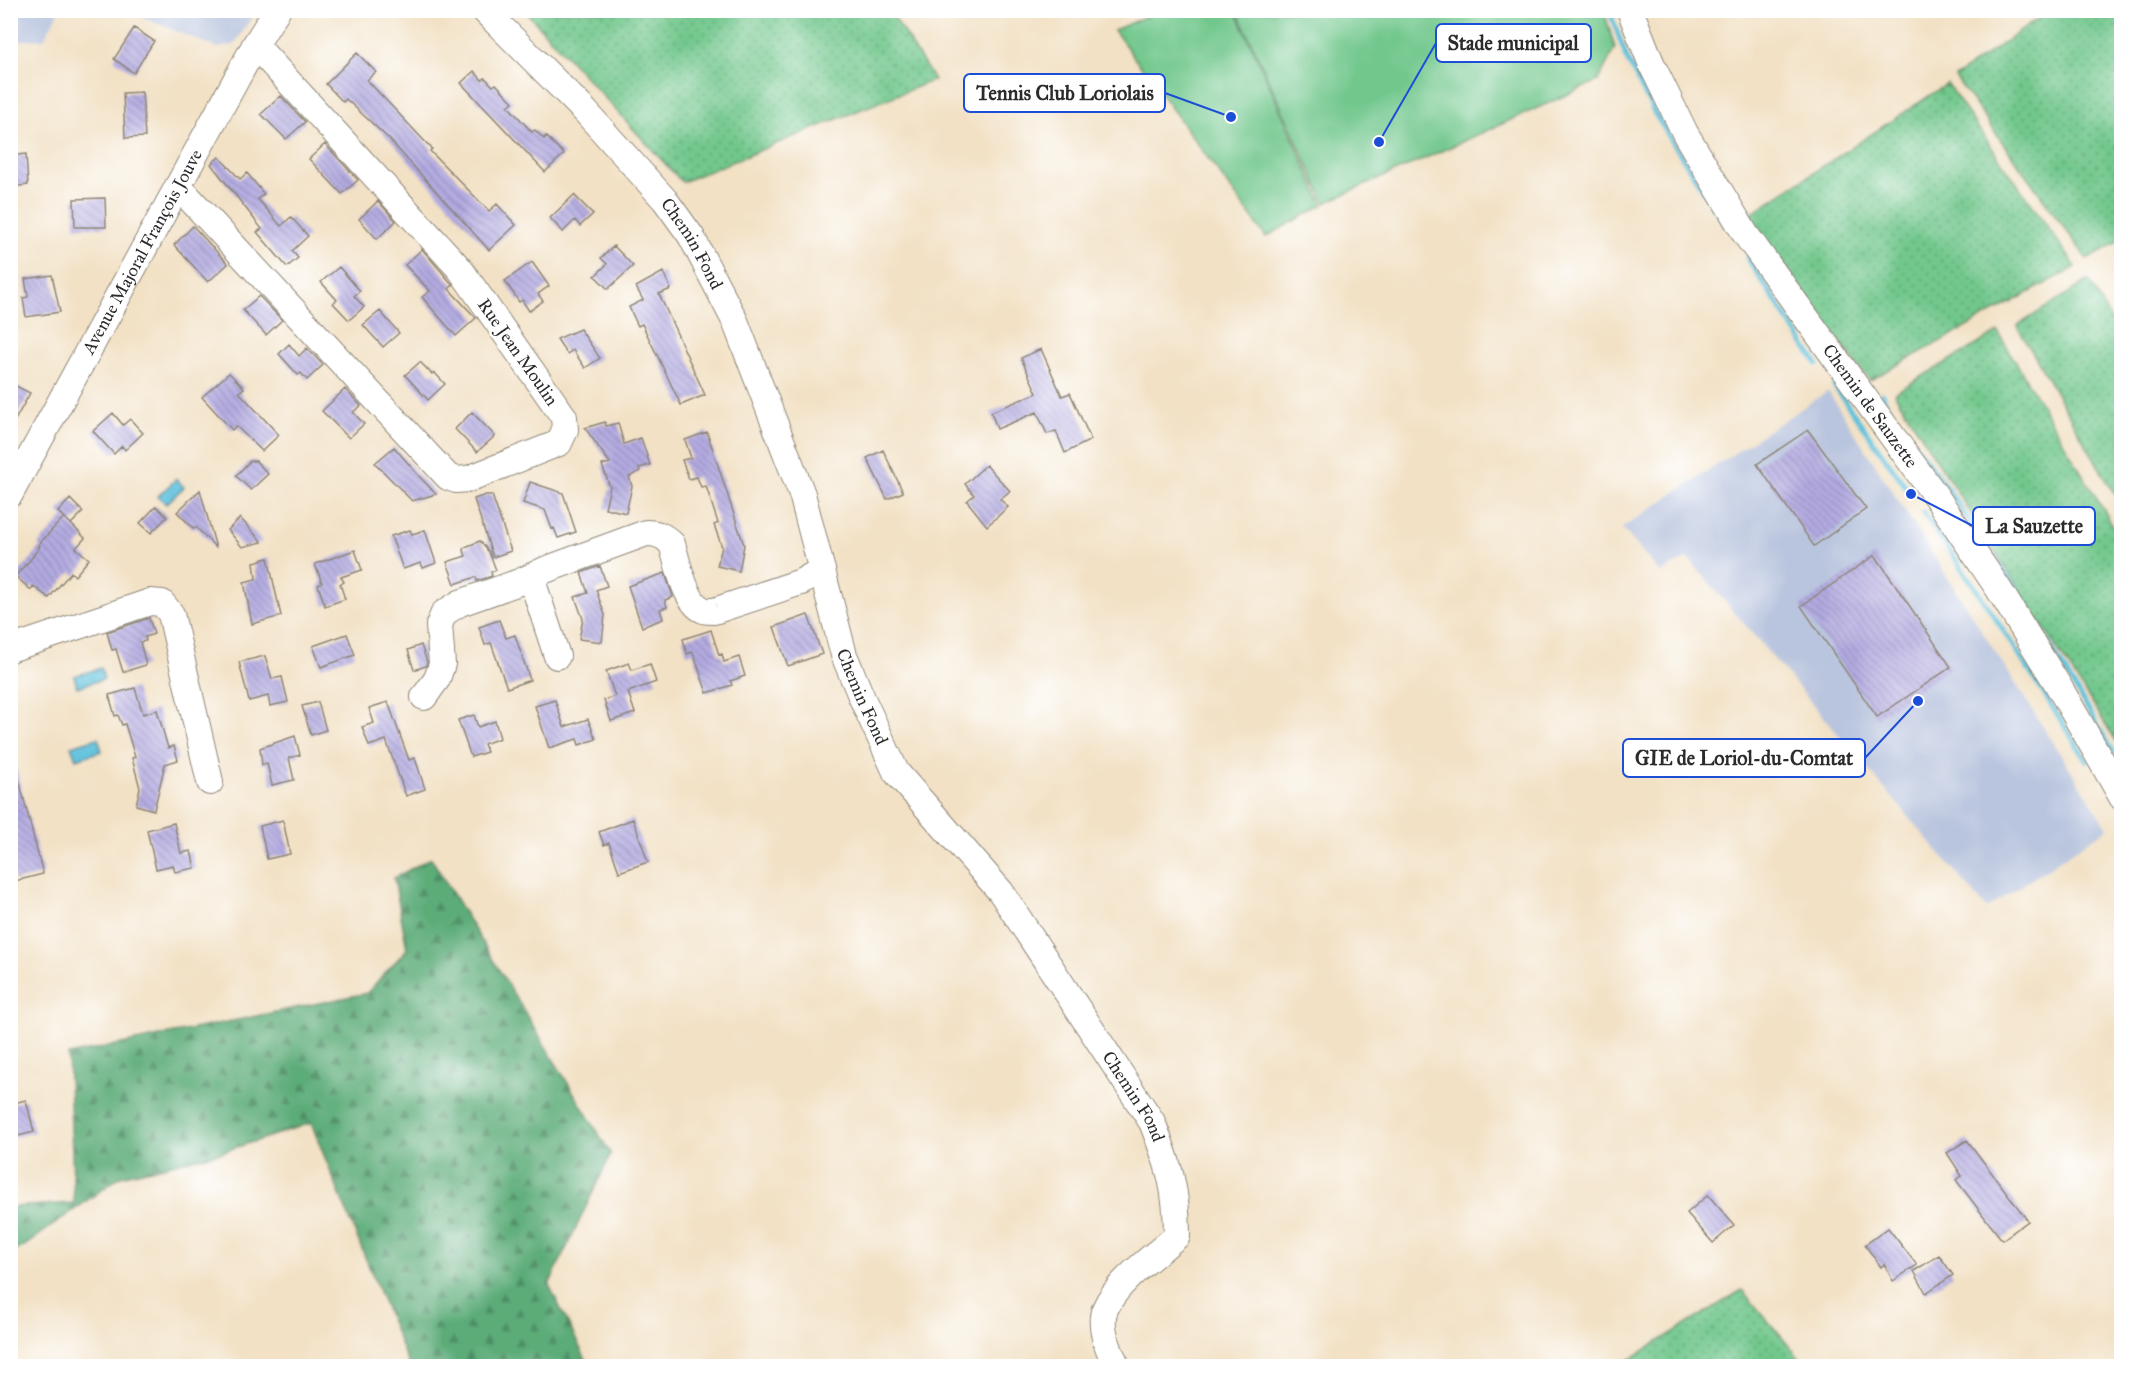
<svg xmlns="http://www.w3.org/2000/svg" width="2132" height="1377" viewBox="0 0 2132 1377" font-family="'IM FELL Great Primer',serif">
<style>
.industrial{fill:#b9c5de}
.grass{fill:url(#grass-dots);stroke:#4e795c;stroke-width:1.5}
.forest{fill:url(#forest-firs);stroke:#446c52;stroke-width:1.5}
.park{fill:#71c78c;stroke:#4e795c;stroke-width:1.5}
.water{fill:#5ec1dc;stroke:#447684;stroke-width:1.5}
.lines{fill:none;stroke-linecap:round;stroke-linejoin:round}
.stream{stroke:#5ec1dc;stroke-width:5}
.building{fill:url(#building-back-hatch)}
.minor-casing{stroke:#8e8678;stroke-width:28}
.minor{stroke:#fff;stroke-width:26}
.labels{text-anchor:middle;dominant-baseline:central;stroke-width:5;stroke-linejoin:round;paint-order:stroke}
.street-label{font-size:18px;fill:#2b2b2b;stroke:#fff}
.leader{fill:none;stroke:#1d4ed8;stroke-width:2}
.callout-dot{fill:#1d4ed8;stroke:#fff;stroke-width:2}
.callout{fill:#fff;stroke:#1d4ed8;stroke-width:2}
.callout-label{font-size:20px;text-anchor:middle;font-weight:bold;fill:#2b2b2b}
</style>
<defs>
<pattern id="grass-dots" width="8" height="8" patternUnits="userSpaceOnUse" patternTransform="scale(1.5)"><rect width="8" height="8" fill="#71c78c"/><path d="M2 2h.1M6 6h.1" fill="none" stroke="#5da273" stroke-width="1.8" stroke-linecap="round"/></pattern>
<pattern id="forest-firs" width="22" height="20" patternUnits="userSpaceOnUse" patternTransform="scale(1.5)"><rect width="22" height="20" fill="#5cac78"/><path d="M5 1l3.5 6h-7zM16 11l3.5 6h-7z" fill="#4c8c63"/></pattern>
<pattern id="building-back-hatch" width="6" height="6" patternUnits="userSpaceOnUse" patternTransform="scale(1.5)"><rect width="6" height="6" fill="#b4ace2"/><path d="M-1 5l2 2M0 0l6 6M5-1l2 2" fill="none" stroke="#938cb7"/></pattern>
</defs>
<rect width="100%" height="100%" fill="#fff"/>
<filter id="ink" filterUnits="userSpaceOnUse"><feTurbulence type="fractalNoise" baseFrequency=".0167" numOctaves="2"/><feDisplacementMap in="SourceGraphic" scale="12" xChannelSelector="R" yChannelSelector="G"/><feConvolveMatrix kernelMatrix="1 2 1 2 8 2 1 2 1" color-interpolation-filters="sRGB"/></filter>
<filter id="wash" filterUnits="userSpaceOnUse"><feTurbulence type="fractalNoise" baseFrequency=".008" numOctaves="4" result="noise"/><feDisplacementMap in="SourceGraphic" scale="24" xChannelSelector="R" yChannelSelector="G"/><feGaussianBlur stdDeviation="1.35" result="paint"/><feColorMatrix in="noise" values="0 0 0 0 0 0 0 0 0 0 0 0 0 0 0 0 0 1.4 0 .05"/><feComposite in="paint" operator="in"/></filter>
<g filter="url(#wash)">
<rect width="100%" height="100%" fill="#f2e1c5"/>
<!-- industrial -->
<path class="industrial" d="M11,10H59V11L44,39L11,41Z
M127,11H256L234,45L217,48Z
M1828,391L2108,828L1987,909L1688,558L1660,573L1622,528Z"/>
<!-- grass -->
<path class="grass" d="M525,11H890L934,80L682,182Z
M2049,11H2121V240L2087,259L1955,77Z
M1947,84L2076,267L1870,380L1855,363L1749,215Z
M2089,280L2121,339V505L2017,326Z
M1998,332L2121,539L2122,741L2118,744L1894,393Z
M1742,1290L1806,1366H1619Z"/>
<!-- forest -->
<path class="forest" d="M431,858L611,1154L549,1285L589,1366H409L311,1123L219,1153L121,1176L23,1247L11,1252V1207L74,1203L68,1055L367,993L407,949L394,878Z"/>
<!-- park -->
<path class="park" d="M1158,11H1236L1323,205L1266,237L1114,30Z
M1237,11H1604L1615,48L1598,81L1325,203Z"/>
<!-- water -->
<path class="water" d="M176,479L184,487L166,504L158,496Z
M101,668L104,679L77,687L74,676Z
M98,738L102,751L76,759L71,746Z"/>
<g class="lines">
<!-- stream -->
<path class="stream" d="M1609,10L1627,59L1655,114L1725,225
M1747,258L1817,364
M1834,386L1911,494
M1882,394L1890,412L1944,484L2018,593L2122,766
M1923,512L1983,599L2087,761"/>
</g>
<g id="blocks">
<!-- building -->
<path class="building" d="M134,28L154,41L134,73L114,59Z
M357,53L376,72L367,80L432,149L430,151L489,211L497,204L516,225L489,250L389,139L346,99L343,102L326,84Z
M474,71L482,80L485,78L493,86L496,84L513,102L508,106L532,132L535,130L544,139L546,136L564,154L545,172L461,83Z
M142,92L145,137L125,138L123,93Z
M281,96L305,122L286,139L261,114Z
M325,144L358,180L342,194L309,159Z
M26,154L28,185L10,187V156Z
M219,157L240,179L247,173L264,194L258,199L281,226L291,217L308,236L292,251L298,258L287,267L257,232L262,229L211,164Z
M574,195L593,214L580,226L575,220L563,232L550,218Z
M105,198L106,227H75L74,199Z
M378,201L396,221L377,239L359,219Z
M193,226L228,264L208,282L174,245Z
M614,246L633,266L608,289L595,276L607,264L601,258Z
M422,249L453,285L449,289L476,318L456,336L422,297L430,291L405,265Z
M532,262L549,286L538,294L543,301L529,311L522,300L519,302L505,281Z
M339,267L360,291L354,296L364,307L349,320L333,303L337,300L321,282Z
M663,272L671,289L659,294L705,395L681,405L642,324L638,326L629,307L643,300L636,287Z
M52,275L60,312L26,317L23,298L28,297L25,279Z
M259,296L282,320L266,335L243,310Z
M380,311L399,333L383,347L363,325Z
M580,329L600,358L585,368L573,350L567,354L557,339Z
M289,344L299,356L307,348L323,365L307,380L301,373L298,375L279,354Z
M1041,349L1062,396L1070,393L1091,440L1065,453L1056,431L1047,434L1037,412L997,429L991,412L1037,393L1021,358Z
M420,362L432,374L434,372L445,384L428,400L405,375Z
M229,373L244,388L239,392L279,435L262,451L236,426L232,430L202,397Z
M10,383L30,393L10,429Z
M345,389L361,406L353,412L364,424L349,438L322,411Z
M472,412L495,436L477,452L455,429Z
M113,413L123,425L130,419L143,433L125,450L122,446L114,454L93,431Z
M605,422L606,426L618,423L624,444L641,438L650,465L639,468L640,471L629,477L632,486L626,513L605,508L610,487L602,465L610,463L585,428Z
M1808,430L1866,509L1814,546L1757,464Z
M707,432L744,545L739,571L717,566L722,547L714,525L718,523L706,486L701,487L697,477L689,479L682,460L691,458L685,440Z
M394,447L419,476L436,494L412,501L375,463Z
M883,450L903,492L887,499L867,458Z
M250,461H256L268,474L251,490L236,476Z
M986,465L1010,491L1000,499L1008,507L987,526L967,501L974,495L965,484Z
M530,482L563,493L576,532L558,538L554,528L552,529L545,510L523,503Z
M200,490L216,548L196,527L194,529L177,512Z
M486,495H492L511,551L493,557L474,499Z
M70,499L83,512L71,524L58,512Z
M156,506L167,517L151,533L140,523Z
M64,517L85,538L76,548L89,559L75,576L71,572L49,598L33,586L31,590L15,576L31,559L40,546L38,545Z
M240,518L262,542L242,547L228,530Z
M410,530L412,534L425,530L436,563L423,568L421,563L403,569L391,536Z
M480,541L489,552L496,570L491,572L492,576L477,581L476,577L455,584L447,562L466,556L463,548Z
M355,550L362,570L341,577L344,582L340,584L345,599L325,606L318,585L322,583L315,564Z
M1875,555L1951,667L1877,717L1801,606Z
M268,558L281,616L252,624L244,582L256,579L254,562Z
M600,566L607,586L596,590L605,615L602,642L579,639L583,619L575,597L588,593L581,573Z
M665,573L673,597L665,600L667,607L660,609L663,619L642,627L628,586Z
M808,615L822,654L788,666L774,627Z
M149,618L154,634L145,637L146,641L140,642L146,665L123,672L116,649L112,650L107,632Z
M499,620L506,638L515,635L530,680L507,688L491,643L485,645L479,627Z
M711,630L719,655L722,654L724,662L739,657L745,676L730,681L732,685L707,693L693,652L687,654L683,639Z
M347,634L355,655L321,667L313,646Z
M421,645L427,662L426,666L414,670L408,650Z
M265,656L272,679L282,677L288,702L270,706L268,696L249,701L239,662Z
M629,663L632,670L650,664L656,682L628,692L635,713L611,721L604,700L615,696L606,671Z
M135,688L143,714L157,710L168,748L174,746L178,760L165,764L154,810L136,805L140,788L132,758L135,757L125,724L122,725L118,715L115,716L109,695Z
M555,700L564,727L588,719L596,739L579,745L577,739L549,748L535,706Z
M318,702L326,730L311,735L302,706Z
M388,702L409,760L415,758L425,789L406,796L386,740L369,746L362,727L374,723L369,708Z
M474,715L478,727L495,721L500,738L484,744L487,752L471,757L458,720Z
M295,736L300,755L289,758L294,780L272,785L267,763L262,765L260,748Z
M16,768L43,874L15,881L10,863V769Z
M633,819L648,862L619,872L609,843L604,845L599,832Z
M283,820L290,854L267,859L260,826Z
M174,823L181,853L191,851L195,868L175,872L173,865L156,869L147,830Z
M26,1100L34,1132L10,1138V1104Z
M1967,1140L2028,1221L2002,1240L1956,1180L1962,1176L1947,1153Z
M1708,1195L1734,1225L1713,1243L1687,1213Z
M1888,1228L1917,1265L1893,1281L1884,1264L1881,1267L1865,1245Z
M1939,1255L1953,1275L1926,1293L1914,1271Z"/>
</g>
</g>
<g filter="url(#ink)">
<use href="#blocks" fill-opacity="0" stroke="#8e8678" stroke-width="1.5"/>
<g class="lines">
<!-- minor casing -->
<g class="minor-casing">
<g id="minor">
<path id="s1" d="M484,10L585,111L665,200L691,236L735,321L802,494L844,655L861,696L896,772L1001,892L1152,1122C1169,1165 1177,1189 1177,1236C1154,1256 1117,1281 1105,1309C1098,1325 1109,1352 1117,1366"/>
<path id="s2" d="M1630,10L1652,65L1685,133L1746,235L1935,495L1998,588L2058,685L2122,797"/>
<path d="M178,186L448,477L456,480L468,479L559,443L565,430L564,417L460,269L255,45"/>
<path id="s3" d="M10,494L255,45L277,10"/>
<path d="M531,577L557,656"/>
<path d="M10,649L150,602L162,603L171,614L210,782"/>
<path d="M424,697L437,679L442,664L439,625L444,613L460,603L522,581L545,570L646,533C658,533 664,536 672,544C677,561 686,605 704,610C704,611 713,611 714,611L801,582L822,570"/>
</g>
</g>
<!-- minor -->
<use href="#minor" class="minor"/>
</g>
</g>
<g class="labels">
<!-- street labels -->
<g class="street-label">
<text stroke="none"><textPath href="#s1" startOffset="314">Chemin Fond</textPath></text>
<text stroke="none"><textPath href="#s3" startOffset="276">Avenue Majoral François Jouve</textPath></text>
<text transform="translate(518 352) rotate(55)">Rue Jean Moulin</text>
<text stroke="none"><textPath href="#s2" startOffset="465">Chemin de Sauzette</textPath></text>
<text stroke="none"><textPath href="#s1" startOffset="800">Chemin Fond</textPath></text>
<text stroke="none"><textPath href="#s1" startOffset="1286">Chemin Fond</textPath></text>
</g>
</g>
<!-- callouts -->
<path class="leader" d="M1379 142L1436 43M1231 117L1165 93M1911 494L1973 526M1918 701L1865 758"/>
<g class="callout-dot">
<circle cx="1379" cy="142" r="6"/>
<circle cx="1231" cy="117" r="6"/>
<circle cx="1911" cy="494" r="6"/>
<circle cx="1918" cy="701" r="6"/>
</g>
<g class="callout">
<rect x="1436" y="24" width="155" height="38" rx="6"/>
<rect x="964" y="74" width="201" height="38" rx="6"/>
<rect x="1973" y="507" width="122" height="38" rx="6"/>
<rect x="1623" y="739" width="242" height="38" rx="6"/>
</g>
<g class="callout-label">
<text x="1513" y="50">Stade municipal</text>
<text x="1065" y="100">Tennis Club Loriolais</text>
<text x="2034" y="533">La Sauzette</text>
<text x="1744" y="765">GIE de Loriol-du-Comtat</text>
</g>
<!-- margin -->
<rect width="2132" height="1377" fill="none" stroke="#fff" stroke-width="36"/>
</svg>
